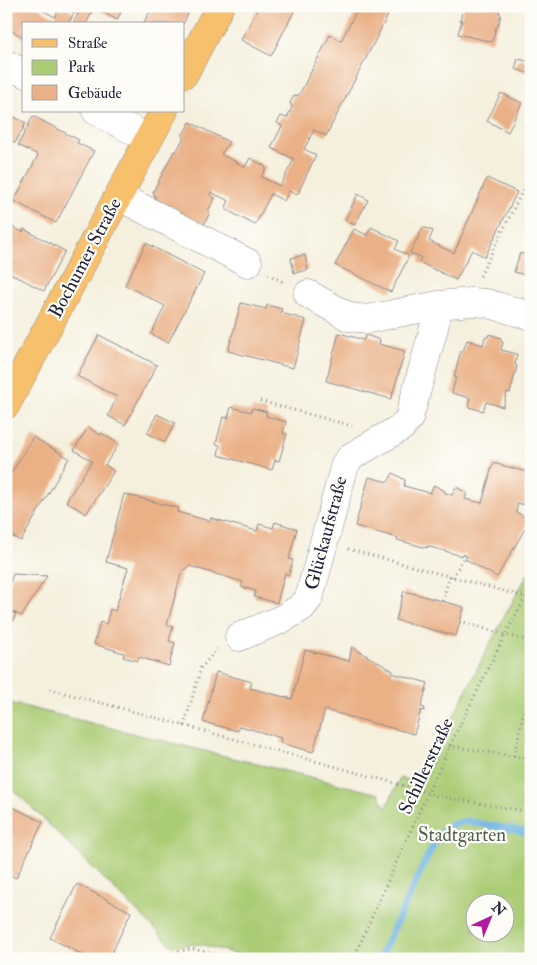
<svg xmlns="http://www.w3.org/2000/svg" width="537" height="965" viewBox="0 0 537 965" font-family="'IM FELL Double Pica',serif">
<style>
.green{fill:#aacc75;stroke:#667758;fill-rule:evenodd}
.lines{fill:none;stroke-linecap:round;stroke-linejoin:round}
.stream{stroke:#69b0e0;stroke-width:7}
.building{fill:#eab187}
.minor-casing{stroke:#8c898c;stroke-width:29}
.major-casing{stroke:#8c898c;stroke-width:29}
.path{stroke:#8c898c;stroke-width:3;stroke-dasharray:1 4;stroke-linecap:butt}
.minor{stroke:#fff;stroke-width:28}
.major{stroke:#f7c06c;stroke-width:28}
.labels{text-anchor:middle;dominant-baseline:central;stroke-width:4.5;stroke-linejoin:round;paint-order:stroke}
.street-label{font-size:19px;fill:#22223b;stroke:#fdfcf7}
.park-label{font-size:19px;fill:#525e4f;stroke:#fdfcf7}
</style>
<rect width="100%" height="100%" fill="#fdfcf7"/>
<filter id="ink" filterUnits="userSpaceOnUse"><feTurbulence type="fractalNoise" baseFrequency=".02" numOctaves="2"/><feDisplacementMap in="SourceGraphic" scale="10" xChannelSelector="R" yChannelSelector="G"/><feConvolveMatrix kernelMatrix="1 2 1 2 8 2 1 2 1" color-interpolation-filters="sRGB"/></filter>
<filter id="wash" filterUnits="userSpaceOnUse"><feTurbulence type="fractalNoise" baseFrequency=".0096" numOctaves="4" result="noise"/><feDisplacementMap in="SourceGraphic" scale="20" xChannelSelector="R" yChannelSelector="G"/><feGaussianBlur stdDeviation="1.12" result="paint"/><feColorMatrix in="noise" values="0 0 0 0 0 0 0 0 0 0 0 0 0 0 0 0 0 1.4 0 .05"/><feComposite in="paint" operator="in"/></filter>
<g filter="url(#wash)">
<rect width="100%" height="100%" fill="#f5f0dd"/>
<!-- green -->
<path class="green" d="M531,569V959H254L203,945L194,944L172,946L17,793L6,787V702L379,794L386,808L400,778L416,782L424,778C458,707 491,637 531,569ZM474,902H504V932H474Z"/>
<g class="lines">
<!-- stream -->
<path class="stream" d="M379,959L436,839C445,827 452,824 466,821L531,833"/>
</g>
<g id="blocks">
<!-- building -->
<path class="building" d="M7,6H35L55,17L59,9L65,8L74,13L68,24H24V38L21,37V36L6,28Z
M68,6H90L94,8L86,24H73L79,12Z
M92,6H124L117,20Z
M153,6H192L183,24H143Z
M259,6H297L271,56L241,40Z
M359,6H373V8L388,15L326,136L314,130L304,149L316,155L297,195L289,191L284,201L271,194L255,225L225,209L229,201L211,192L210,195L215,198L208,211L210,212L204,225L156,200L153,192L174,151L176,152L184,137L182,136L190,122L229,142L221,154L245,167L250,158L265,166L266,168L261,177L280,186L294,159L271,148L282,126L277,123L281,116L287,118L292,107L290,103L291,101L294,96L299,95L330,35L341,41Z
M464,6H501L499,13L501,14L498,27H496L492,42L458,34L462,20H460Z
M518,59L531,62V74L515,69Z
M501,93L522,103L508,132L487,121Z
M6,113L26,123L15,143L6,138Z
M33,116L79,140L77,143L94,151L56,223L14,201L38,155L18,145Z
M487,178L517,192L485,257L472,250L456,280L419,262L421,257L410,253L423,227L433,231L429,241L454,253Z
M358,194L368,200L355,225L345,220Z
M6,224L23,232L24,229L65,251L44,291L6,271V264L10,258L6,256V254L12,243L6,240Z
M371,227L399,241L395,249L409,256L391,292L335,265L354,229L367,235Z
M146,243L204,274L168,343L151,334L165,306L125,285Z
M520,253L531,257V277L514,272Z
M305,255L308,270L294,273L291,258Z
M241,303L266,309L267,305L282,309L281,313L306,320L293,368L228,351Z
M339,333L364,340L366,335L380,340L379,344L405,351L391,399L326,381Z
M489,334L501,338V341L503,342L501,350L517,354L515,365L517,366L510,393L507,392L503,407L486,402L483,411L468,407L470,398L452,393L456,377H454L461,350L463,351L467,340L483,345L485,337H488Z
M99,335L157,365L125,425L108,416L117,397L77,376Z
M231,407L251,412L252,408L267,412L266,416L286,422L283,433L287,434L279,461L275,460L272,470L218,455L220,445L216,444L223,417L228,418Z
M157,414L175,423L165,442L147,433Z
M88,427L100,435L101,433L119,444L105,465L114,471L86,514L66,501L92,461L74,450Z
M33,437L69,458L21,541L6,533V482Z
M493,463L531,473V507L518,503L516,512L530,520L497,577L465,559L467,556L463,554L462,556L427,546V548L397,540L398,538L355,526L369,477L388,482L393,473L405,480L404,486L430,493L434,485L445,491V493L452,495L456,487L467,493L465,499L482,503Z
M124,494L178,508L177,512L210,521L211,518L257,531L259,524L273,528L275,522L297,529L289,559L293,560L289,575L285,573L277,603L254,597L256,591L241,587L243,582L189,566L182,571L167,625L173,627L169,641L175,643L169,666L139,657L138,661L123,657L124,653L94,644L100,622L106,624L110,609L115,611L128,568L106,562Z
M13,574L47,576L22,616L6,609V584L9,585Z
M404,591L464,607L456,636L396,620Z
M6,610L16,614L8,632L6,631Z
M352,647L393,671L392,673L428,683L421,707L425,708L424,711L421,710L414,734L325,710L313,752L280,743L281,738L240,726L238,731L203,722L216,672L252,682L250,688L292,699L305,650L349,661Z
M6,804L43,822L16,878L6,873Z
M77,884L131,912L109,959H91L50,938Z"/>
</g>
</g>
<g filter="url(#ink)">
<use href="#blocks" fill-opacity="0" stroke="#8c898c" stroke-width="1"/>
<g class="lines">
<!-- minor casing -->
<g class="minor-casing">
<path id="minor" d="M6,64L24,73
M96,111L149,139
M118,196L248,263
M308,294L349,317L368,319L438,305L472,302L486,303L531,316
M239,637L282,619L302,607L309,598L345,464L352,456L402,427L409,418L434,328L438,305"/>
</g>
<!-- major casing -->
<g class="major-casing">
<path id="major" d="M184,74L220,6
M6,405L164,111"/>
</g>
<!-- path -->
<path class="path" d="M268,274L285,283
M480,276L531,174
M260,401L352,426
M348,549L526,597
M453,577L465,555
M442,601L450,576
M460,621L505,635L531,641
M50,689L410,787L427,793L437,796L531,812
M184,726L201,668L217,649
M449,746L531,759
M514,756L525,706L531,702
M160,959L178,951L193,949L233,959
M353,959C394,868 433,778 478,689C495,656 511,621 531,588"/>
<!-- minor -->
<use href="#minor" class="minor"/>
<!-- major -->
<use href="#major" class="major"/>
</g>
</g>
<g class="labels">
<!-- street labels -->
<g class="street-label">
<text transform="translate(85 258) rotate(-62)">Bochumer Straße</text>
<text transform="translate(326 533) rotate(-75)">Glückaufstraße</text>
<text transform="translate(426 766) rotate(-65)">Schillerstraße</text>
</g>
<!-- park labels -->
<g class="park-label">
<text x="462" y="835">Stadtgarten</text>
</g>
</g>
<!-- margin -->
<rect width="537" height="965" fill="none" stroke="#fdfcf7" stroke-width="25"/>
<!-- legend -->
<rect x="22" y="22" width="162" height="90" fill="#fdfcf7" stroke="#a5a5ac"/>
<rect x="32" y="39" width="25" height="8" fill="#f7c06c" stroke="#a5a5ac"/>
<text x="68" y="48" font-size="15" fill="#22223b">Straße</text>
<rect x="32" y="60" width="25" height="15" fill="#aacc75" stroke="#a5a5ac"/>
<text x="68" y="72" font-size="15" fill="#22223b">Park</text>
<rect x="32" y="85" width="25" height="15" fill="#eab187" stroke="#a5a5ac"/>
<text x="68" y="98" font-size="15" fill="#22223b">Gebäude</text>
<!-- north arrow -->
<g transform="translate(490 918) rotate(44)"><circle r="24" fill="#fdfcf7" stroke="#a5a5ac"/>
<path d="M0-4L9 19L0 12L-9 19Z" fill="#b5179e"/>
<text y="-8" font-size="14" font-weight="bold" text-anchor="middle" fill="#22223b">N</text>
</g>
</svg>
